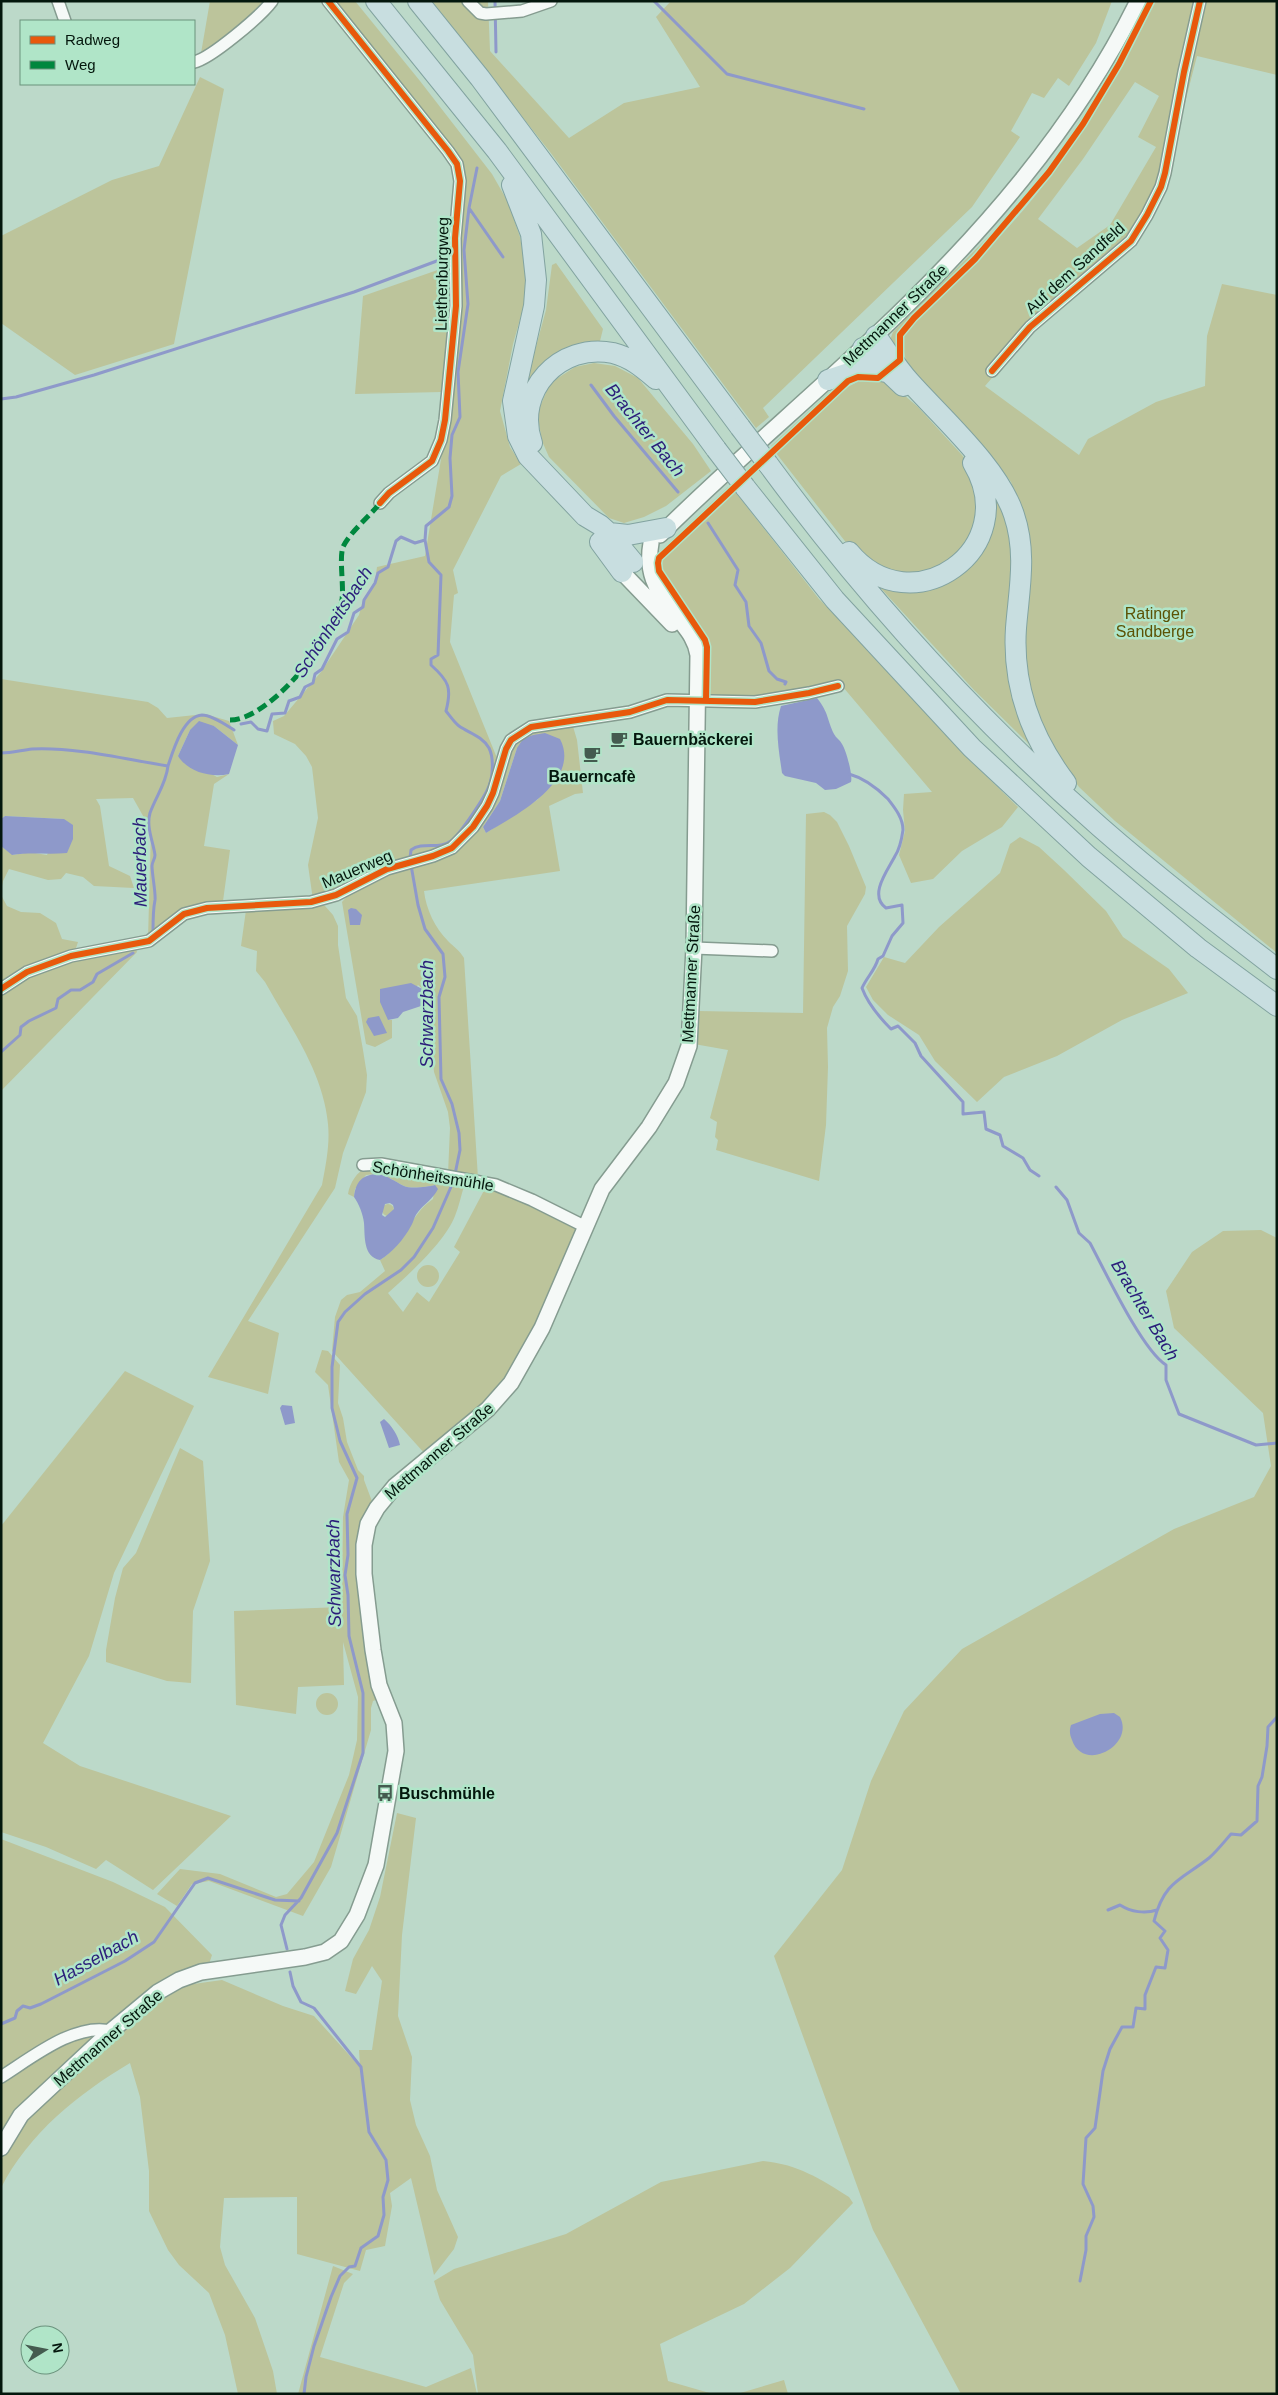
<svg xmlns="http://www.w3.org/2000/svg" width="1278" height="2395" viewBox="0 0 1278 2395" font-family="Arial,sans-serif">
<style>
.green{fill:#bcc49b;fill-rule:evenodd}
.water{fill:#8e99ca;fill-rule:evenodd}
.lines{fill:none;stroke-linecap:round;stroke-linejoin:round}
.stream{stroke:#8e99ca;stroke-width:3}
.minor-casing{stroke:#859c90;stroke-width:14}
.secondary-casing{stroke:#859c90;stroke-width:18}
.motorway-casing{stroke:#82a3a0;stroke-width:22}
.minor{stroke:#f5f9f7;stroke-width:11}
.secondary{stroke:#f5f9f7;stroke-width:15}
.motorway{stroke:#c8dee0;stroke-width:20}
.motorway-bridge-casing{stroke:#82a3a0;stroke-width:22;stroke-linecap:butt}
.motorway-bridge{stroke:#c8dee0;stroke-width:20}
.quiet{stroke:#00873e;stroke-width:5;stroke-dasharray:10 5;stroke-linecap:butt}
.cycleway-casing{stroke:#b0e5c8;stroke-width:9}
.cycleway{stroke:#e8590c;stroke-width:6}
.labels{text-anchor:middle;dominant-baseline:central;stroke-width:5;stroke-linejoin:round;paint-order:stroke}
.street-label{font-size:16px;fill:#04170d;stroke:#b0e5c8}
.park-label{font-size:16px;fill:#5c5205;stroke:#b0e5c8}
.poi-label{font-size:16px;font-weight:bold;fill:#04170d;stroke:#b0e5c8;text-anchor:start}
.water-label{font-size:18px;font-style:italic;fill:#2b1e7a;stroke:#b0e5c8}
</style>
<rect width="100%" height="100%" fill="#bcd9c9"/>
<!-- green -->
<path class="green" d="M210,1H271L200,59Z
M334,1H355L420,81L492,174L508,202L520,237L526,270L525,302L513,344L500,411L510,447L521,464L501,476L453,570L458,593L454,595L450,642L499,763L491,792L478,814L449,845L313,900L308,865L318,818L312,767L306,756L295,744L274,734L273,721L284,716L321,672L359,615L363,600L375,581L377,567L425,556L444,441L463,173Z
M431,1H488L490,51L569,138L624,103L700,87L656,17L671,1H1112L1096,43L1069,86L1058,78L1044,98L1032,93L1011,131L1020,137L972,207L763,408L769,417L756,428L550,152Z
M1146,1H1149L1144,11C1117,64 1088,115 1053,164C1009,224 955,276 902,328L897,342L899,356L890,340L893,332C935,288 981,247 1021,201C1071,141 1113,71 1146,1Z
M1155,1H1277V75L1197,56L1178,130L1153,216L1035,328L985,386L1079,455L1088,439L1156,402L1205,386L1207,336L1222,284L1277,295V953L1115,821L1079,787L1059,760L1043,733L1031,697L1024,655L1023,514L1011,482L990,454L915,378C905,364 903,352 903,335C942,291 988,252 1026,207C1078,145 1118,73 1155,1ZM1135,82L1159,96L1138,137L1156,147L1110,225L1077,248L1038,219L1083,159Z
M200,77L224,89L174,344L75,375L1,323V236L112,180L159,166Z
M556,263L603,329L600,341C563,345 552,350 530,382L526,383L546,310L552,265Z
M452,265V310L442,392L355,394L363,296Z
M594,363L615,366L638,378L693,444L711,471L666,506L644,517L624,523L609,518L549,457L542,441L539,424V409L550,383L575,367Z
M860,376L840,386L773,449L771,446L836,386Z
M884,378L918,407L962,455L973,471L980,524L952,565L903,578L855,554L776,453L842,390L861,380Z
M984,478L1010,515L1016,594L1035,743L1030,745L974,690L876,583L907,587L976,553Z
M728,487L730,490L664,551L656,562L657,571L704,640L706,649L705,672L667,591L655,570L657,554Z
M733,489L819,599L863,642L971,761L1018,807L1002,827L962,851L933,879L911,883L899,855L905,831L903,810L904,794L932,792L837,680L811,690L755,699L709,695L708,647L706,639L660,571L658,563L665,553Z
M1,679L148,702L158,708L167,718L205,714L229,721L238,745L214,726L190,730L178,756L217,777L229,774L214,784L204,846L230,850L223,901L207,906L148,939L151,830L133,798L96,799L100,806L109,866L130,876L134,888L94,886L83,877L66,873L61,879L48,880L9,869L3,881L1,891V846L13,855L29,852L47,855L64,819L5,816L1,819Z
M572,723L577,740L583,793L575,794L549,806L560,871L424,891C426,909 435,928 448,941C453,946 460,951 464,958L478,1178L448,1174L450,1128L448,1112L434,1072L431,1036L432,963L424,990L418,985L388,1020H392V1038L375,1047L366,1044L342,902C371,867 409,874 444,858C452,854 458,847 464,840L509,750L524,733ZM517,748L559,776L537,800L486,833L483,827L500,801Z
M824,812L830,815L837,822L849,846L866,887L865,894L847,926L848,971L840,996L833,1007L827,1028L828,1067L826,1125L819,1181L716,1150L718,1140L715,1137L717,1122L710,1118L728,1050L694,1044L698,1011L803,1013L806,814Z
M1020,837L1039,847L1064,870L1106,911L1123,937L1169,969L1188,993L1122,1020L1057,1056L1004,1077L977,1102L935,1061L919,1035L888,1015L873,1000L866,987L884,957L905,963L939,927L1000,873L1010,844Z
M1,895L7,906L21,912L40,913L56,923L62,939L78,942L74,954L136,948L137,952L1,1091Z
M318,905L325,906L333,915L338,926V945L346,998L357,1016L363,1050L367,1075L366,1092L343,1153L335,1188L248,1321L279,1333L268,1394L208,1377L322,1185C326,1164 330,1144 328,1124C323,1071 290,1027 265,982L256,971L257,951L241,946L246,910Z
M367,1167L461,1179L464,1186C461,1196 459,1206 455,1216C445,1242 408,1275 388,1293L403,1312L417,1292L429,1302L460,1252L454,1247L488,1183L580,1229L560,1283L503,1388L426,1455L332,1351L335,1317L341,1300L347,1295L360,1292L385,1271L380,1260C405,1245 409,1215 433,1199L435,1185C429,1187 410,1189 404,1186C388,1178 386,1173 366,1175L355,1189L354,1197L348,1194C350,1182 357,1172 367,1167Z
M382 1210a6 6 0 1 1 12 0a6 6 0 1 1-12 0Z
M1261,1230L1277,1238V2394H961L873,2230L774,1956L842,1870L871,1781L904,1711L962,1649L1174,1529L1254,1497L1271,1466L1263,1413L1174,1328L1166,1291L1192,1252L1223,1231Z
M417 1276a11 11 0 1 1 22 0a11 11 0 1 1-22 0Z
M322,1350L328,1351L340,1365L338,1403L343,1418L347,1442L358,1470L364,1476V1480L373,1504L365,1523L381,1698L373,1701L371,1708V1730L331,1867L303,1916L209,1881L192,1884L177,1906L157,1894L180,1869L220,1874L276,1897L287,1894L314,1862L349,1775L357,1740L358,1697L343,1642L344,1685L298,1687L296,1714L236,1705L234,1611L342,1607L343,1517L349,1480L339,1462L328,1385L315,1372Z
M125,1371L194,1406L114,1573L89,1656L43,1743L80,1766L231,1816L153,1890L106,1860L96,1869L46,1847L1,1832V1526Z
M180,1448L203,1461L210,1561L193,1611L191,1683L167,1681L106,1662V1650L115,1598L123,1568L136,1553Z
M316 1704a11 11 0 1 1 22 0a11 11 0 1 1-22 0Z
M397,1813L416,1818L402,1935L398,2016L412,2057L410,2100L416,2125L430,2156L437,2190L458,2237L454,2249L434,2275L411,2178L390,2193L392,2206L385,2246L366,2250L360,2271L297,2254V2197L224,2198L220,2247L225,2265L255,2318L273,2371L277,2394H238L225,2335L209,2293L179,2265L168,2250L149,2211V2171L140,2097L130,2063C78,2094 29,2133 1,2188V2160L21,2124L134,2020L160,1998L179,1986L222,1980L283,2006L314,2016L360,2067L359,2050H372L382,1981L372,1966L356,1994L345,1991L353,1959L369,1930L380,1897Z
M1,1839L113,1882L165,1907L212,1955L209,1964L187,1971L1,2135Z
M763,2161C797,2164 821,2179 849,2197L853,2203L790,2268L744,2304L660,2344L668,2381L713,2394H478L473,2355L440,2300L434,2281L454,2269L566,2234L661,2182Z
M333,2266L353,2274L344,2283L320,2357L426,2387L471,2368L477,2394H298Z
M784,2380L788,2394H737Z"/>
<!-- water -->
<path class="water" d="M817,698C829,713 827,720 834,734C836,738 840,740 842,744C846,750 853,775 851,782L836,789L825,790L816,783L785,776L782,773C779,751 774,727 781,706Z
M199,721L214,726L238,745L229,774C211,778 188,772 178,756L190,730Z
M545,733L560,739C582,781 515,816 486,833L483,827L500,801L517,748L523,739L533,735Z
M5,816L64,819L73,825V839L67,853C48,855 31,852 12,855L1,846V819Z
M351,908L356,909L362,915L360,925H350L348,910Z
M411,983L424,990V1005L403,1012L398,1018L388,1020L380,1002V989Z
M379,1016L387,1033L374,1036L366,1022L368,1018Z
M378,1174C388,1176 394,1181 404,1186C410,1189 428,1187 435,1185L438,1189C433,1199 425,1203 418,1212C414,1217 414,1221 411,1226C404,1239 392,1253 380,1260C363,1257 365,1236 364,1223C363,1214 359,1204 354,1197C356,1181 362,1175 378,1174ZM390,1203L393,1205L394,1209L385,1217L382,1215L385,1204Z
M282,1405L292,1406L295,1423L285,1425L280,1408Z
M384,1419C392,1426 398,1435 400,1445L389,1448L380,1422Z
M1114,1713L1120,1717C1135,1746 1083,1773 1072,1740C1070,1735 1069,1731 1071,1725L1100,1714Z"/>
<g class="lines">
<!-- stream -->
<path class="stream" d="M495,1L496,52
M654,1L727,74L864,109
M469,208L503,257
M591,385L614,416L678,492
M1,399L16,397L94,375L354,292L450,256
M708,523L738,570L735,585L746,602L749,626L761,643L769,671L777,679L786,682L785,684
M241,724L251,722L258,729L267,731L272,714L285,713L289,701L300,697L305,687L313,683L315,674L322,669L337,639L348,632L354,613L363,607L364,600L375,583L378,573L388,567L396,541L401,537L415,543L425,540
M1,753C12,753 22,750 32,749C77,747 124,759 168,766C173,751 183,716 202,715C212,715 226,725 234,730
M849,774C864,778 877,788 888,799C895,808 903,818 903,830C902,837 899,850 895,856C888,870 868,895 886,908L902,905L903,923L892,936L883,956L878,959C875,970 867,977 862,988C868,1004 879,1017 891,1029L898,1026L915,1043L921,1056L963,1102V1114L984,1112L986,1129L1000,1135L1003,1146L1023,1158L1030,1170L1039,1176
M410,859L411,850C423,841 439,850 451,841C460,834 485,797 489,786C493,776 494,758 489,748C482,736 469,733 459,726C454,722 450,716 446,711C452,688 449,681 431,665V659L438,655L441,575L429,562L425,540L426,526L449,507L452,496L450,458L452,435L460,417L458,372L468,304L464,250L469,208L477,168
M411,865L418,905L425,929L443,954L445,977L439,997L441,1079L452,1104L459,1133L460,1150L455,1174
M153,931C153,920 153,910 155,900C156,894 152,874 152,866C152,862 155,859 155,855C153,841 146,827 150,813C156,796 166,784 168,766
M1,1052L20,1035L21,1027L29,1021L56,1008L58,999L71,990H80L93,982L97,974L133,953
M1056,1187L1067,1200L1079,1233L1090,1243C1105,1271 1142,1350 1166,1365V1380L1179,1414L1256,1445L1277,1443
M1108,1910L1120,1905C1131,1912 1145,1914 1157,1910
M287,1949L281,1925L285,1915L301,1898L337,1833L363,1753V1693L349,1636L348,1595L345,1575L348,1555L347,1514L357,1478L340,1441L332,1408V1367L338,1322L345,1312L365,1294L401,1270L414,1257L433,1228L454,1180
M290,1972L293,1986L301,2002L314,2008L361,2067L369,2132L386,2160L388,2180L383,2197L384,2215L378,2236L361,2248L355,2266L349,2267L340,2276L331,2297L314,2346L306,2377L304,2394
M1,2024L15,2018L17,2011L23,2006L30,2008L41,2004L125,1961L154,1942L195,1883L208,1878L275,1900L299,1901
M1080,2281L1086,2250V2236L1094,2217L1093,2206L1083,2184L1086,2138L1095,2128L1103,2071L1110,2049L1122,2027H1133L1136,2008L1145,2009V1995L1156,1967L1165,1968L1168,1950L1160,1938L1165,1931L1154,1921C1164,1881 1181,1880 1209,1858C1217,1851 1224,1842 1231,1834L1241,1835L1257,1821L1258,1786L1262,1777L1267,1746L1268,1727L1277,1717"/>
<!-- minor casing -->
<g class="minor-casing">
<path id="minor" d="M58,1L65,21
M328,1L448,151L457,164L460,181L455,238L456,306L445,420L441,440L432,461L389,493L380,503
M468,1L480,13L486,14L522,11L551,1
M194,62C210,59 261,16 272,1
M992,371L1030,327L1131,241L1147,215L1161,187L1165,173L1184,72L1200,1
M694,948L772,951
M1,989L27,972L71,956L149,941L184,914L207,908L311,902L336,895L387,869L433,856L452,848L473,827L487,806L493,793L506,749L511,740L531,727L630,712L667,700L755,702L809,693L838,686
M363,1165L381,1164L496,1185L532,1200L584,1226
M1,2077C30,2059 75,2022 111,2031"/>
</g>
<!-- secondary casing -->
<g class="secondary-casing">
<path id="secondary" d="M660,535C729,466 805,403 876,335C979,238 1075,129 1138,1
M629,565L622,572L672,624
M1,2148L21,2115L111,2031L158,1992L179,1980L201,1972L305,1957L325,1952L341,1941L357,1915L376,1865L396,1751L394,1723L379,1685L373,1650L364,1574V1545L368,1524L377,1508L395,1486L488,1409L511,1383L542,1328L602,1189L649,1127L676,1083L689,1046L694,948L698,655C695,636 684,627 673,612C655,589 646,571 651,543"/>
</g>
<!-- motorway casing -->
<g class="motorway-casing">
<path id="motorway" d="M376,1L497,151L716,449
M418,1L480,78L740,427
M512,185L531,234L536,280L534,306L513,401L518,436L528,456L585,516L600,525L609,533L633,562
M876,336C887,351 897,368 910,382C943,419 999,468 1014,515C1027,553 1019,590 1016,628C1012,687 1031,737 1066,783
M863,348L903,386
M828,380L864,368L886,372
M532,443C514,391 560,342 613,353C630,357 643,368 656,379
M768,464C865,596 977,719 1100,827C1157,877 1217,923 1277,969
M745,487L835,600L972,748L1089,857L1198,948L1277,1006
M609,533L628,535L666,528
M600,542L622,572
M849,552C912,628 1024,548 973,463"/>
</g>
<!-- minor -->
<use href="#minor" class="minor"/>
<!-- secondary -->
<use href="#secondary" class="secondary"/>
<!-- motorway -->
<use href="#motorway" class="motorway"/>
<!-- motorway-bridge casing -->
<g class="motorway-bridge-casing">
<path id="motorway-bridge" d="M740,427L768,464
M716,449L745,487"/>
</g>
<!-- motorway-bridge -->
<use href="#motorway-bridge" class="motorway-bridge"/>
<!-- quiet -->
<path class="quiet" d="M230,720C270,720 335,638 342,600C344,586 339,558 343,547C349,533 370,516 380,503"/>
<!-- cycleway casing -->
<g class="cycleway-casing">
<path id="cycleway" d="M328,1L448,151L457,164L460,181L455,238L456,306L445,420L441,440L432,461L389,493L380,503
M992,371L1030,327L1131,241L1147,215L1161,187L1165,173L1184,72L1200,1
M706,700L707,647L705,640L659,571L658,563L659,558L848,381L858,377L878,378L900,360V335L914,318L975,259L1049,172L1083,124L1119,64L1151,1
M1,989L27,972L71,956L149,941L184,914L207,908L311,902L336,895L387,869L433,856L452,848L473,827L487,806L493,793L506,749L511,740L531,727L630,712L667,700L755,702L809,693L838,686"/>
</g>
<!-- cycleway -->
<use href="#cycleway" class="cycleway"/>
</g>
<!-- icons -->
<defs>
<g id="cafe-bare" transform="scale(1.35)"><path d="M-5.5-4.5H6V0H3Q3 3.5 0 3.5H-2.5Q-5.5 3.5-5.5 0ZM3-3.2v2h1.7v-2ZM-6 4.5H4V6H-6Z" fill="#445b4f" stroke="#b0e5c8" stroke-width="2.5" paint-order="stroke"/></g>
<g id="bus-bare" transform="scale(1.35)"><path d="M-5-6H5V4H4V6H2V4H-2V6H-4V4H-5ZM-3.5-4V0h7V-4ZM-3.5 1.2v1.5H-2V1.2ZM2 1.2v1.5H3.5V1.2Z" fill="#445b4f" stroke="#b0e5c8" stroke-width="2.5" paint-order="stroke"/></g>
</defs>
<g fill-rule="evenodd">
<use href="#cafe-bare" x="619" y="739"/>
<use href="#cafe-bare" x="592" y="754"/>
<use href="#bus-bare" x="385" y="1793"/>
</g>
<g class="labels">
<!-- street labels -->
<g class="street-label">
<text transform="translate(1075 268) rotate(-42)">Auf dem Sandfeld</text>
<text transform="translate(442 274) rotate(-89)">Liethenburgweg</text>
<text transform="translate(895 315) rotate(-44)">Mettmanner Straße</text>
<text transform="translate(357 869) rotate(-23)">Mauerweg</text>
<text transform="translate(691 974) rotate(-87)">Mettmanner Straße</text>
<text transform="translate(433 1176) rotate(9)">Schönheitsmühle</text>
<text transform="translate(439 1451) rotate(-41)">Mettmanner Straße</text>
<text transform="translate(108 2038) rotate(-41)">Mettmanner Straße</text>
</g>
<!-- park labels -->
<g class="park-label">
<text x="1155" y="613">Ratinger<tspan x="1155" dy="18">Sandberge</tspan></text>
</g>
<!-- poi labels -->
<g class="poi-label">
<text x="633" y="739">Bauernbäckerei</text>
<text x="592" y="776" text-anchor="middle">Bauerncafè</text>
<text x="399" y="1793">Buschmühle</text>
</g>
<!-- water labels -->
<g class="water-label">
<text transform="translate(645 430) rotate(51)">Brachter Bach</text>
<text transform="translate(333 622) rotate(-57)">Schönheitsbach</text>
<text transform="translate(140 862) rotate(-91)">Mauerbach</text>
<text transform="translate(427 1014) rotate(-90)">Schwarzbach</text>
<text transform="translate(1145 1310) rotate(59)">Brachter Bach</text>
<text transform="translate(334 1573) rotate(-91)">Schwarzbach</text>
<text transform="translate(96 1958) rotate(-29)">Hasselbach</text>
</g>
</g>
<!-- border -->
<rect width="1278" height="2395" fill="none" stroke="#04170d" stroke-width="5"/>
<!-- legend -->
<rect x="20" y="20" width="175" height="65" fill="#b0e5c8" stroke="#6b937d"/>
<rect x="30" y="36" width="25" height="8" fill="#e8590c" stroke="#6b937d"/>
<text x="65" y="45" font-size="15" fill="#04170d">Radweg</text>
<rect x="30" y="61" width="25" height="8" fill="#00873e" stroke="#6b937d"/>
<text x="65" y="70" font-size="15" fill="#04170d">Weg</text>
<!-- north arrow -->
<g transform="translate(45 2350) rotate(80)"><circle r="24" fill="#b0e5c8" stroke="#6b937d"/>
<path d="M0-4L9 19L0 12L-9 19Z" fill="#445b4f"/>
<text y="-8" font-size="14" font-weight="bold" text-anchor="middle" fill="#04170d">N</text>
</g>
</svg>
